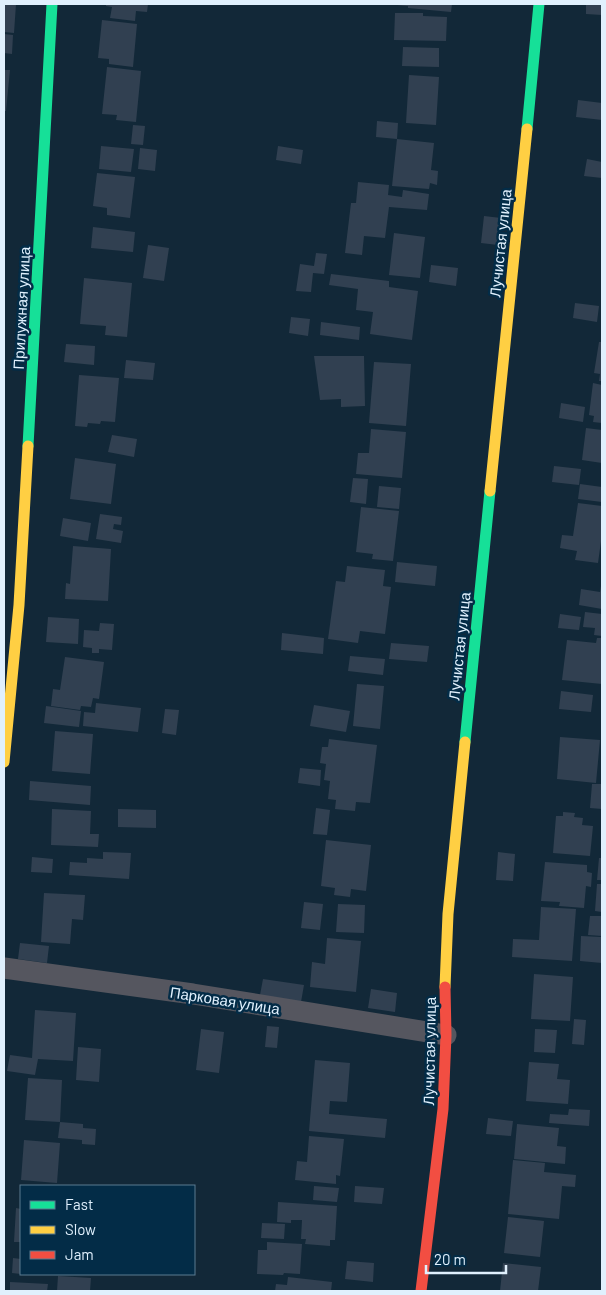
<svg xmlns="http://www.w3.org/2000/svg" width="606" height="1295" viewBox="0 0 606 1295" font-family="Barlow,sans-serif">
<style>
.building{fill:#314051}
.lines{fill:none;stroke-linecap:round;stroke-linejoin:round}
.street{stroke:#55565f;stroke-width:21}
.fast{stroke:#16e098;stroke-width:11}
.slow{stroke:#ffcf43;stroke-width:11}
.jam{stroke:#f24e42;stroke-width:11}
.labels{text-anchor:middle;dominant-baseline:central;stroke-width:5;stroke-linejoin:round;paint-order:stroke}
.street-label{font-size:15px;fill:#e0f0fd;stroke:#032c47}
</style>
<rect width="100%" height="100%" fill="#122838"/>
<!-- building -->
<path class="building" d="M4,4H16L14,33L4,32Z
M106,4H148L147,12L136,11L135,21L110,18L112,7L106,6Z
M397,4H452L451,12L408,8V6L397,5Z
M586,4H602V15L586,14Z
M395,13H423V16L447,17L446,41L394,40Z
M102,20L137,24L133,67L109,64V59L98,58Z
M4,34L13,35L12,54L4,53Z
M403,47L439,48V67L402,66Z
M107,67L141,71L136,122L116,120L117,115L102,114Z
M4,70H10L6,111H4Z
M409,75L439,77L436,125L406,123Z
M578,100L602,103V120L576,117Z
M377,121L398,123L397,139L434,143L431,170L438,171L437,185L430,183L429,189L392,186L397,139L376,137Z
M133,125L145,126L143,145L131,144Z
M101,146L134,149L131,172L99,169Z
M278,146L303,150L301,164L276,160Z
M140,148L157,150L155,171L138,169Z
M587,159L602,162V178L584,176Z
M97,173L135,177L130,218L107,215V208L93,206Z
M358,182L389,185L388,195L402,197L403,190L429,194L427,210L389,207L385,238L364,236L362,255L345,253L351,203H356Z
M484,216L501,218L498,245L481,243Z
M93,227L135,232L133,252L91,248Z
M394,233L425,237L420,278L389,275Z
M148,245L169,248L164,281L143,278Z
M316,253L327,254L324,274L313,273L311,292L296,291L300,264L314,266Z
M431,265L458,268L456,286L429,282Z
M331,274L389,281V287L418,291L412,340L370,334L373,312L356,310L358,289L329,285Z
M84,278L132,283L127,337L105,335L106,326L80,324Z
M575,303L599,306L597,322L573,318Z
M291,317L310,319L308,336L289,333Z
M321,322L360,327L359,340L320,335Z
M599,342H602V381H599L600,374L594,373Z
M66,344L95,346L94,365L64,362Z
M314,356H364L365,406L341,407V399L320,400Z
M126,360L155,363L153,380L124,378Z
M374,362L411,364L406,426L369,423Z
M79,375L119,378L115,422L101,421L100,424L88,423L87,427L75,426Z
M593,383L602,385V423L593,422L594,416L589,415Z
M561,403L585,407L583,422L559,418Z
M586,428L602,430V463L582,460Z
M371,429L406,432L402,478L356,474L358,453H369Z
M112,435L137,439L134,457L108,452Z
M75,458L116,464L111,504L70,499Z
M554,466L581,469L579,485L552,482Z
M353,478L368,479L366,504L350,502Z
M580,484L602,487V502L578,499Z
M379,486L401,488L399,509L377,507Z
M578,503L602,506V534L598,563L575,560L577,551L560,548L562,535L573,536Z
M361,507L399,511L393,561L372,559L373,554L356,552Z
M100,514L122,517L121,525L114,524L113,529L123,531L121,543L96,539Z
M63,518L91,523L88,541L60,536Z
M73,546L111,549L108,601L65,599L66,583L70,584Z
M397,562L437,566L435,586L395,582Z
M347,566L385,570L383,586L391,587L385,634L360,631L358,643L328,639L336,581L345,582Z
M601,586L602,609L579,605L581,589L600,592Z
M585,612L602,614V636L594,635L595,628L583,627Z
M560,614L581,617L579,630L558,628Z
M48,617L79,619L78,644L46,642Z
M100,623L114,624L112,650L99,649V653H92V648L83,647L84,630L99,631Z
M282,633L324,638L323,654L281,650Z
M597,638H602V684L562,680L567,640L596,643Z
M391,643L429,646L427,662L389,659Z
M350,656L385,659L383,675L348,671Z
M65,657L104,662L99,699L93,698L91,707L81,706L80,710L51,706L53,689L60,690Z
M357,684L384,686L380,729L353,726Z
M561,691L593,695L591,712L559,709Z
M96,703L141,708L138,732L83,726L84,712L95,713Z
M314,705L350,711L346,732L310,726Z
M46,706L81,711L79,727L44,723Z
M165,709L179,710L176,735L162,733Z
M55,731L93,734L90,774L52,771Z
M560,737L600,740L596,783L557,779Z
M329,739L377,745L370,803L356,802L355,811L335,809L336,800L328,799L330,781L324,780L326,764L320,763L322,747H328Z
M300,768L321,770L320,786L298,783Z
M30,781L91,786L90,805L29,800Z
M592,784H602V809L590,808Z
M316,808L330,810L327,835L313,834Z
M52,809L91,811L90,834H99L98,847L51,845Z
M118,809L156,810V828L118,827Z
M563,812L575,813L574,817L583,818L582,825L593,826L590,856L553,853L556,816H563Z
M326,840L371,845L366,891L351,889L350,897L334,895L335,888L321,886Z
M103,852L131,853L129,879L69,875L70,862L87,863V858L103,859Z
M498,852L515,854L513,881L496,880Z
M32,857L53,859L52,873L31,872Z
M599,858H602V880H597Z
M545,862L587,865V872L592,873L591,887L586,886L584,908L559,906L560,902L541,901Z
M597,884H602V912L595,911Z
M44,893L85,895L83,920L72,919L70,944L41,942Z
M304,902L323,904L320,930L301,928Z
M338,904L365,905L364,933L336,932Z
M541,907L576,909L572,961L512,957L513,939L539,940Z
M590,916H602V936L588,935Z
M581,936L602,937V963L580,961Z
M327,938L361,941L356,992L310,987L312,962L325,964Z
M20,943L49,946L47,963L18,959Z
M534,974L573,977L570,1021L531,1019Z
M263,979L304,985L301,1002L260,995Z
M371,989L397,993L395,1012L368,1008Z
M35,1010L76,1013L73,1061L38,1059L35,1075L7,1071L10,1055L32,1058Z
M574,1019L586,1020L584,1045L572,1044Z
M267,1026L279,1027L277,1048L265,1047Z
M201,1029L224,1032L219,1073L196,1070Z
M535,1029L557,1030L555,1053L534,1052Z
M78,1047L101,1049L99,1082L76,1080Z
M315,1060L350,1063L347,1102L330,1101L329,1114L387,1119L385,1138L309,1131Z
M529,1062L559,1064L557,1079L570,1080L568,1104L526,1101Z
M28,1078L62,1080L60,1122L25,1120Z
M569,1109L590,1110L589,1126L549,1123L550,1114L568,1115Z
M488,1118L513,1121L511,1136L486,1134Z
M60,1122L83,1124V1128L96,1129L95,1145L82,1144V1140L58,1138Z
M517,1124L559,1128L557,1146L566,1147L565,1164L514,1159Z
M309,1136L344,1139L340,1176L336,1175V1184L295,1180L297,1161L307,1162Z
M24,1140L60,1143L57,1183L21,1180Z
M513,1160L545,1163L544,1172L576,1175L575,1187L562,1186L559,1219L508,1214Z
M314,1186L339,1188L337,1202L313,1200Z
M355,1186L384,1188L382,1204L354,1202Z
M278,1202L337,1206L335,1240H330V1246L305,1244L306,1239H301L302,1220H291V1223L277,1222Z
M16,1208L21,1209V1242H14Z
M508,1217L544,1221L540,1257L504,1253Z
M262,1223L285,1224L284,1239L261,1238Z
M267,1242L302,1244L300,1274L284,1273L283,1275L257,1274L258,1250H267Z
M13,1258L21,1259V1274L12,1273Z
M347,1261L374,1263L373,1282L345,1279Z
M503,1263L541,1267L538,1291H500Z
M58,1276L91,1278L90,1291H57Z
M288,1277L332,1282L331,1291H275L276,1284L287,1285Z
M10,1282L48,1284L47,1291H10Z"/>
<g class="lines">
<!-- street -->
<path class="street" d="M4,968L193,994L446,1035"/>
<!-- fast -->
<path class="fast" d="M527,129L539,4
M28,446L52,4
M465,742L490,491"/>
<!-- slow -->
<path class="slow" d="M490,491L527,129
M4,762L19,605L28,446
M445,987L448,914L465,742"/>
<!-- jam -->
<path class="jam" d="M421,1291L443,1109L446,1035L445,987"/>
</g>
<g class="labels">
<!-- street labels -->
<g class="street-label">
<text transform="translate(500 243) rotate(-84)">Лучистая улица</text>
<text transform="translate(21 308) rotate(-87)">Прилужная улица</text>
<text transform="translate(459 646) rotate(-84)">Лучистая улица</text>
<text transform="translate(225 1000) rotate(9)">Парковая улица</text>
<text transform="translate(429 1051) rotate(-89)">Лучистая улица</text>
</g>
</g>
<!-- border -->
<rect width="606" height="1295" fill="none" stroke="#e0f0fd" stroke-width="10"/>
<!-- legend -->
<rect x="20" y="1185" width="175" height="90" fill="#032c47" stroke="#5b7a90"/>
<rect x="30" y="1201" width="25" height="8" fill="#16e098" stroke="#5b7a90"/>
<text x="65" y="1210" font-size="15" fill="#e0f0fd">Fast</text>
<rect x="30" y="1226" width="25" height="8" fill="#ffcf43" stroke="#5b7a90"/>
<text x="65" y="1235" font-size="15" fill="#e0f0fd">Slow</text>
<rect x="30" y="1251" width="25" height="8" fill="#f24e42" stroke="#5b7a90"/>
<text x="65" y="1260" font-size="15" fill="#e0f0fd">Jam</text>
<!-- scale -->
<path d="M426 1265v8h80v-8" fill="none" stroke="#e0f0fd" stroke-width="2.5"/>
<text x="434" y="1265" font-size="15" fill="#e0f0fd" stroke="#032c47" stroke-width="4" paint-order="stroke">20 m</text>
</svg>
